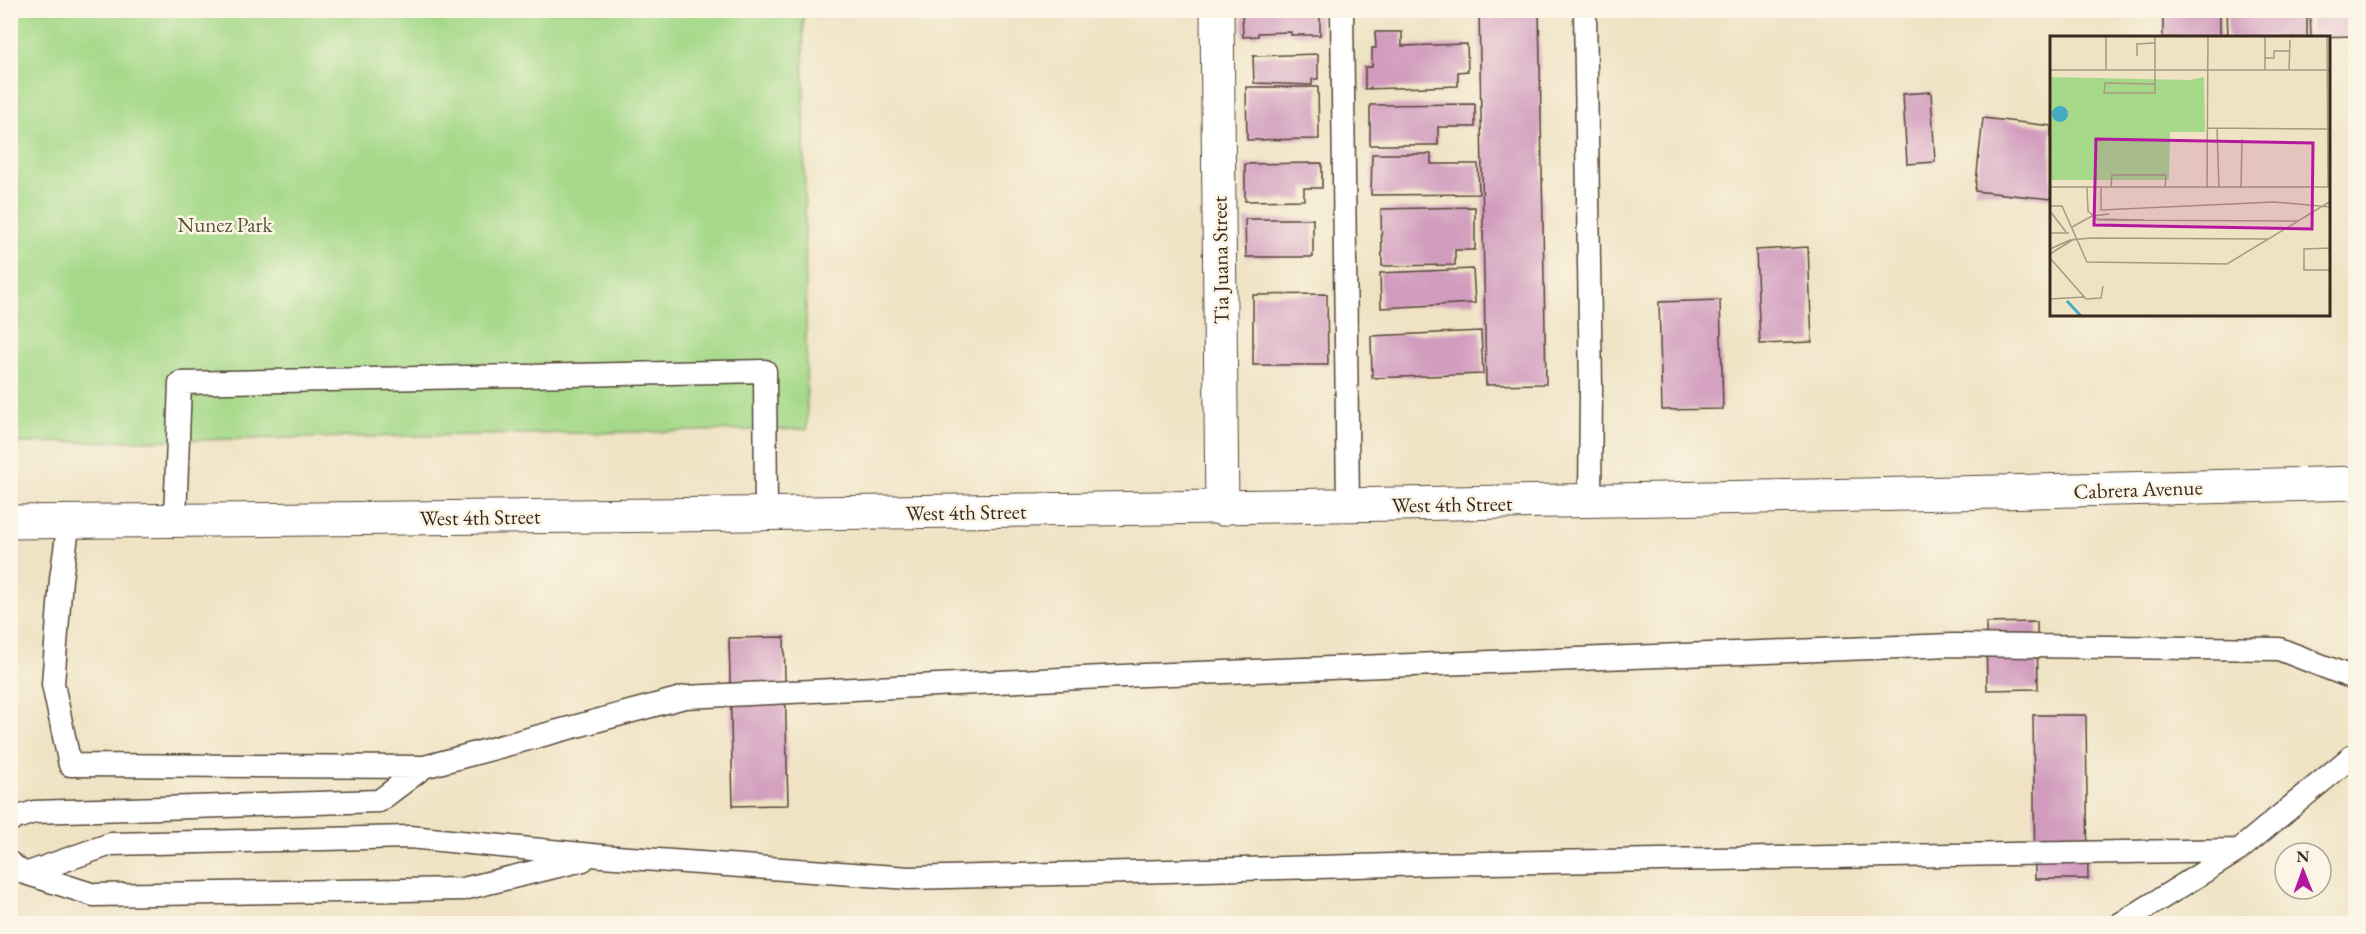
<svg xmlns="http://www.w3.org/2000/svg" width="2366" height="934" viewBox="0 0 2366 934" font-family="'EB Garamond',serif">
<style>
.green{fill:#a5d989;stroke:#708254;stroke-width:1.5}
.building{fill:#d19cbe}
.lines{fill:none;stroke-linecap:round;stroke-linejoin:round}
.service-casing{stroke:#564637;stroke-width:25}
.minor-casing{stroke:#564637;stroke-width:35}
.tertiary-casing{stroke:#564637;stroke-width:35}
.service{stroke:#fff;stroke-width:22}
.minor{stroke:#fff;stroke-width:33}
.tertiary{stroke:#fff;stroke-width:33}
.labels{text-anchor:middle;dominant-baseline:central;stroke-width:5;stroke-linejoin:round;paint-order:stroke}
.park-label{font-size:21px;fill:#565639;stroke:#fcf5e5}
.street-label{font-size:21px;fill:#3b2a1e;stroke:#fcf5e5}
.inset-river{fill:none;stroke:#46aac5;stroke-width:3}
.inset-road{fill:none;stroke:#a79982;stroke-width:1.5}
.view{fill:#b5179e;fill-opacity:0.15;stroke:#b5179e;stroke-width:3}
.inset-edge{fill:none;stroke:#3b2a1e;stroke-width:3}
</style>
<rect width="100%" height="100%" fill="#fcf5e5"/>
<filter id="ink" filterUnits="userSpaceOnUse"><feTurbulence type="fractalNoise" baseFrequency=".0167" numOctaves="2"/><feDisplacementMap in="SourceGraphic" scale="12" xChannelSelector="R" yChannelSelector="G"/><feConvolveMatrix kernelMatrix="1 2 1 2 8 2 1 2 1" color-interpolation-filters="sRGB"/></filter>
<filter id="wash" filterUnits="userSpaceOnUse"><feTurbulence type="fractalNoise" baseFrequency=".008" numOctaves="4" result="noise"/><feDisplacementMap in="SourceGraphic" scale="24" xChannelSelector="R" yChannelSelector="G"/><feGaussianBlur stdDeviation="1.35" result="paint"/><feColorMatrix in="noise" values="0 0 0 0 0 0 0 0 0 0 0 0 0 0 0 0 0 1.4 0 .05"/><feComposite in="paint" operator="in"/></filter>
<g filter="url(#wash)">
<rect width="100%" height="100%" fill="#efe3c4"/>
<!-- green -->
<path class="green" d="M10,11H803L807,429L11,443Z"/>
<g id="blocks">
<!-- building -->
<path class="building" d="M1242,10H1320V35H1291V32L1258,33V36L1243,37Z
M1373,10H1451V15L1373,16Z
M1479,10H1539L1546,384L1486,385Z
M2163,10H2220V38H2163Z
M2227,10H2307V38H2228Z
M2310,10H2356V36L2311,37Z
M1375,32H1402V46L1467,44L1468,71L1458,72V86L1365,89V67H1372V48H1376Z
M1318,54V79H1312V85L1254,83L1253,56Z
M1246,87H1318L1319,139L1247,140Z
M1931,92L1935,162L1907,164L1903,94Z
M1475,104V127H1438V145H1370V105Z
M1983,118L2051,126V199L1975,191Z
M1372,154H1431V164H1478L1479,194L1371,195Z
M1322,163V188H1304V200L1245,201V164Z
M1475,207V250H1455V265L1382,266L1381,209Z
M1245,219H1313V257H1246Z
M1808,247L1812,342L1760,344L1756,250Z
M1473,269L1475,303L1381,308L1380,273Z
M1327,294L1328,365H1253V295Z
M1720,300L1723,409L1662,410L1659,302Z
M1481,331L1483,374L1372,378L1371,336Z
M2037,622L2038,689L1987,690L1986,623Z
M784,637L788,805L733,806L729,638Z
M2033,715H2086L2088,879H2035Z"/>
</g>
</g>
<g filter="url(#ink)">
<use href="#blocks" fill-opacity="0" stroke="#564637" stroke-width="1.5"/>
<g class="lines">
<!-- service casing -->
<g class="service-casing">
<path id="service" d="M1342,10L1348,506
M1585,10L1591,388L1590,501
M175,520L180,383L765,371L766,514
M69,521L61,579L53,684L70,765L424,767L685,697L1144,675L1952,645L2279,649L2356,679
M10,820L34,812L379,801L424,767
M10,863L22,872L94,895L463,889L583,860
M28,873L111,844L410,837L602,856L909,878L1429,864L2239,850
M2120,924L2239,850L2356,753"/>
</g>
<!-- minor casing -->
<g class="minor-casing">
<path id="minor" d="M1217,10L1222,509"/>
</g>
<!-- tertiary casing -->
<g class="tertiary-casing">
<path id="tertiary" d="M10,522C792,515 1574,504 2356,483"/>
</g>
<!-- service -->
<use href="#service" class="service"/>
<!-- minor -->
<use href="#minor" class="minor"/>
<!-- tertiary -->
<use href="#tertiary" class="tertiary"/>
</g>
</g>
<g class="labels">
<!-- park labels -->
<g class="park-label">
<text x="225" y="224">Nunez Park</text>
</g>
<!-- street labels -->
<g class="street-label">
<text transform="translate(1220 260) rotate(-91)">Tia Juana Street</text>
<text transform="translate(2138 489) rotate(-2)">Cabrera Avenue</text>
<text transform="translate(1452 504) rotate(-1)">West 4th Street</text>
<text transform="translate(966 512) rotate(-1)">West 4th Street</text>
<text transform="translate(480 517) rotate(-1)">West 4th Street</text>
</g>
</g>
<!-- overview -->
<g transform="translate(2050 36)">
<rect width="280" height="280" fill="#efe3c4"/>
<path d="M0,41L140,44L154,41L155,96H120L119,144H0Z" fill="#a5d989"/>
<path d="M2 78a8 8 0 1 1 16 0a8 8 0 1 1-16 0Z" fill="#46aac5"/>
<path class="inset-river" d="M17,265L31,280"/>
<path class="inset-road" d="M87,20V8L105,7M215,22H224V15H240M0,34H281M56,34V0M215,34V0M239,34L240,4M105,48L55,47L54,57H105V0M158,92L279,93M167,92L169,152M0,151H278L277,0M37,151L38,175L47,183L95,184M51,151V174L224,166L281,171M61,151L62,139H116L115,152M157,152L158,0M191,152L192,103M0,170H12L37,226L177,228L281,165M0,175L16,196M47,184L249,185M22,191L42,180L59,178M0,197H19M281,212L254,213V234H281M0,213L20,204L41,202L218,203M0,218L24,203M0,222L36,263L51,262L53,250M0,263L35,261"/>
<path class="view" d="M46,103L263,107L262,193L44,189Z"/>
<rect width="280" height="280" class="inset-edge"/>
</g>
<!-- margin -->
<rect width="2366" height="934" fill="none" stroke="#fcf5e5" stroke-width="36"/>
<!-- north arrow -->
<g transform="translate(2303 871) rotate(359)"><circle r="28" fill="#fcf5e5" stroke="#afa495" stroke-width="1.5"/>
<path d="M0-4.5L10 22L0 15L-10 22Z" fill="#b5179e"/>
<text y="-9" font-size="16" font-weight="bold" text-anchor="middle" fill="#3b2a1e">N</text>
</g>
</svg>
